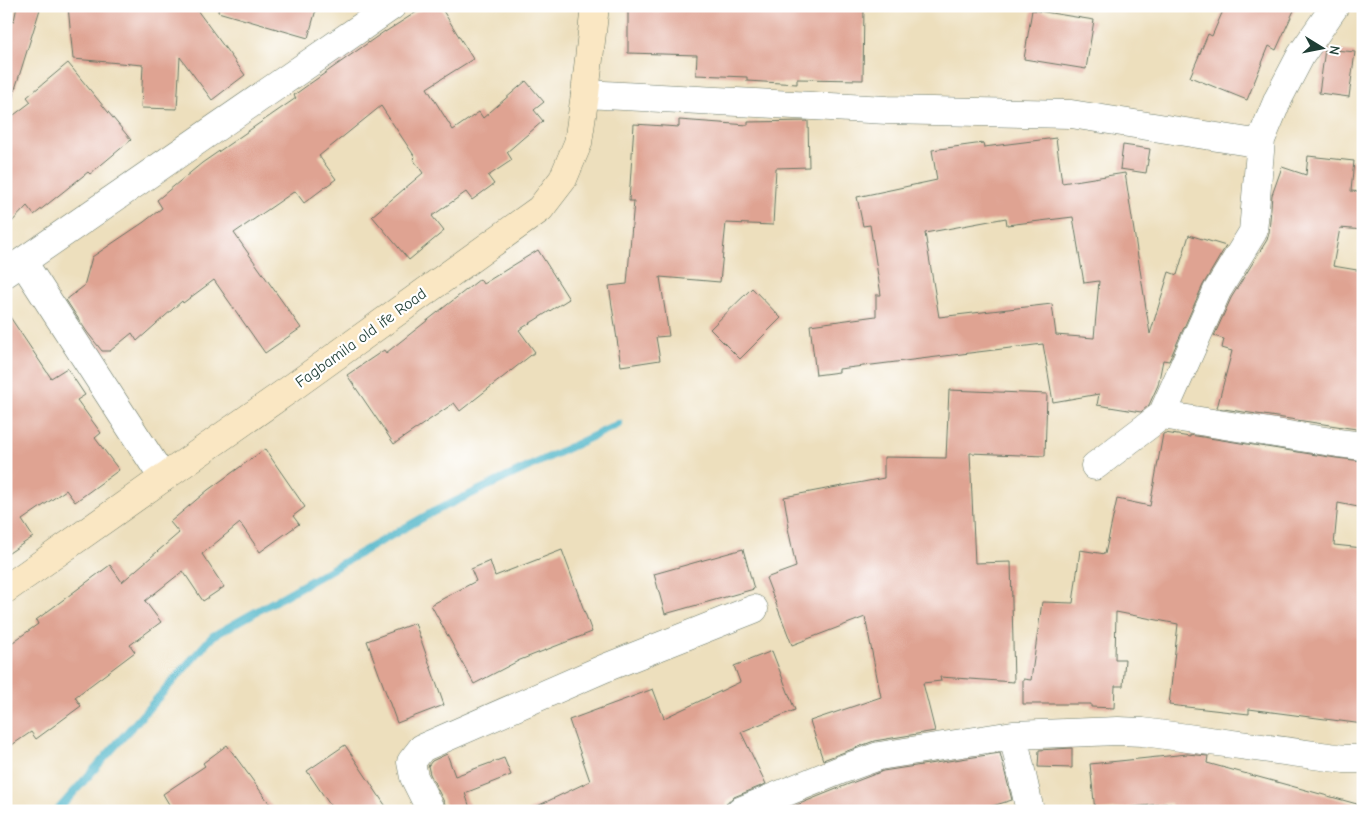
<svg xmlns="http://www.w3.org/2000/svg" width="1369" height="817" viewBox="0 0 1369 817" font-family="'Comic Neue',sans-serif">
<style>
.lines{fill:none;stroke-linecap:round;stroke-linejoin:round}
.stream{stroke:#48b2c6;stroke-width:8}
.building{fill:#dfa392;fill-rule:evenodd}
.street-casing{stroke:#677664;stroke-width:29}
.secondary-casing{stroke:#677664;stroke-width:29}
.street{stroke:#fff;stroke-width:28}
.secondary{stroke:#fae7c3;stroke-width:28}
.labels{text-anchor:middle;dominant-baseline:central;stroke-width:4.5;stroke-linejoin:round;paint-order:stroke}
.street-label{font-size:16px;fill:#1f3d34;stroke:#fff}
</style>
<rect width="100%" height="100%" fill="#fff"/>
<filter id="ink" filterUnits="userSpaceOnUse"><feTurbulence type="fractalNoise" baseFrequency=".02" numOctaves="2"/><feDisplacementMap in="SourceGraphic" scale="10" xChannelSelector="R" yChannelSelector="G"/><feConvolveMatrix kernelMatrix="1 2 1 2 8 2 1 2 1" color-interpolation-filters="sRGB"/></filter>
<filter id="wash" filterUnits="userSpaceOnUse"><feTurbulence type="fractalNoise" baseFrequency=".0096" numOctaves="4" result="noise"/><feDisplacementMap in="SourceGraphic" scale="20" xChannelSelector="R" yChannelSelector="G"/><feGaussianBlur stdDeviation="1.12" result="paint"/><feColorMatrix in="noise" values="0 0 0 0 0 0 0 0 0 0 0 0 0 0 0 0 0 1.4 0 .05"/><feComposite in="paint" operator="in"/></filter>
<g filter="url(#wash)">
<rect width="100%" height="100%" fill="#eddfbd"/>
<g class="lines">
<!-- stream -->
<path class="stream" d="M57,811L213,636L433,512L619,424"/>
</g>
<g id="blocks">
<!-- building -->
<path class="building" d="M17,6H41L11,102L6,101V18L14,21Z
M68,6H194L245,75L212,100L180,57L177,109L141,108L143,65L73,59Z
M219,6H317L308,38L218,12Z
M426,6H440L473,59L427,88L453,130L479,112L483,118L526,81L544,102L534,110L543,121L507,152L512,160L488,176L494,184L472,200L466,192L432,216L444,231L409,260L372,216L423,173L413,159L415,157L381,106L319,156L336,179L304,203L295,191L234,233L301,328L265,353L214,280L183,303L182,301L137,341L132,333L110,351H102L87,332L66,300L84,286L92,257L144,222L162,208L157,200L202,163L296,98L294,95L308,85L385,31V32Z
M628,6H864L863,80L797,79V84L747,81V77L696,75L697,55L628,53Z
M1225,6H1296L1276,50L1269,46L1247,100L1190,77L1208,34L1212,36Z
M1032,10L1094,20L1086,69L1024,59Z
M1325,49L1355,52L1349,97L1319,93Z
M68,63L131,140L90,174L88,172L34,215L27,206L6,228V121L31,102L27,97Z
M679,120L748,125V122L808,121L809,167L776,168L773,225L726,223L720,282L660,277L669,336L656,337L660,360L621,366L609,286L627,284L634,201H629L634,124L679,127Z
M1056,138L1062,183L1125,173L1150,334L1169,272L1177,275L1189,235L1226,246L1203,285L1169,361L1163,360L1158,385L1149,405L1141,412L1097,405L1099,394L1053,402L1043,344L839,369V372L816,375L810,325L876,316V295H881L870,225L863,226L857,197L937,180L932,150L983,143L984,147ZM1073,217L1084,283L1099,281L1094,338L1056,335L1052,304L939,317L925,233L1006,218L1007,225Z
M1123,145L1150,149L1146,173L1120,169Z
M1308,156L1354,161L1351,191L1363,192V230L1340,228L1333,266L1363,271V430L1217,408L1232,351L1222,348L1224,339L1214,336L1231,298L1267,240L1269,233L1272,195L1282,167L1306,175Z
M538,250L569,299L519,330L535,352L460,411L454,403L394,444L347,375L384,350L386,353L480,279L483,284Z
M752,288L781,318L740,359L710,329Z
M6,311L51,378L67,368L85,395L77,400L101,433L95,438L119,470L75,502L66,490L22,520L33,537L6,555Z
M949,390L1047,394L1045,456L970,453L975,563L1011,562L1014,682L940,677L941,681L923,683L935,731L874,741L823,760L810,721L881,697L865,617L792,645L766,578L796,567L788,528L789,527L784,497L884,478V457L946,458Z
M1165,433L1190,437V435L1336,458L1363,461V508L1338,503L1334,545L1363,548V724L1249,709V714L1169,705L1178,624L1116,612L1115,659H1125L1123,686H1115L1114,708L1091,707V704H1023V679L1031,680L1042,602L1073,603L1080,550L1105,554L1117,499L1150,506L1163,434Z
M265,449L305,507L293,516L299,524L260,552L240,523L202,554L224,587L203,601L183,571L145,601L161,622L130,645L135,652L75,697L81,706L36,739L31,732L6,749V647L38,624L36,620L110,565L122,582L179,533L170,522L208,490Z
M743,549L754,589L665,614L654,574Z
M562,550L592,632L520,660L474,684L431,605L476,581L471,569L490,561L495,576Z
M415,623L444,705L397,723L367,641Z
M772,651L795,710L741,732L766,784L734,797L727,802L725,811H527L590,781L569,720L653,689L664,718L740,682L734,666Z
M227,745L275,811H173L163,794L205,766L203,763Z
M345,745L389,811H334L307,771Z
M1072,748V768L1038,767L1039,750Z
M1000,753L1012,800L976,811H782L849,784L883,771Z
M447,754L455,776L504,758L511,775L465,793L471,811H447L445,804L430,774L428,766L432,761Z
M1187,754L1208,756L1207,763L1357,804L1356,811H1172L1171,803L1095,811L1090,764Z"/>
</g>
</g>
<g filter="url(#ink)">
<use href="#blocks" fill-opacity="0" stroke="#677664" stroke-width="1"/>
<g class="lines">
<!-- street casing -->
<g class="street-casing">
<path id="street" d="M585,94L887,110L1071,114L1249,142L1261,140
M23,262L163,478
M6,273L392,6
M1162,415L1338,443L1363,446
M1095,466L1162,415L1217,291L1253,232L1261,140L1278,99L1301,55L1335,6
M1013,735L1030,811
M431,811L414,777L411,762L422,748L605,668L754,609
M740,811L843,769L879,756L1013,735L1118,731L1143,732L1344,759H1363"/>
</g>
<!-- secondary casing -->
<g class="secondary-casing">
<path id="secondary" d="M6,589L163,478L290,389L540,209L563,179L578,143L585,94L595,6"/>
</g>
<!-- street -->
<use href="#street" class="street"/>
<!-- secondary -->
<use href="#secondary" class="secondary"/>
</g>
</g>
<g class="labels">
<!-- street labels -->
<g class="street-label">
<text transform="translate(361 338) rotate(-36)">Fagbamila old ife Road</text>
</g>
</g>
<!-- margin -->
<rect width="1369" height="817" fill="none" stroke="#fff" stroke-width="25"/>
<!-- north arrow -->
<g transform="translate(1322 48) rotate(100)" stroke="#ffffff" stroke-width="4" paint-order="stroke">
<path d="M0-4L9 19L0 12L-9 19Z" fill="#1f3d34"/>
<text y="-8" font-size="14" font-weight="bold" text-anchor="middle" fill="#1f3d34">N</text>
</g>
</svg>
